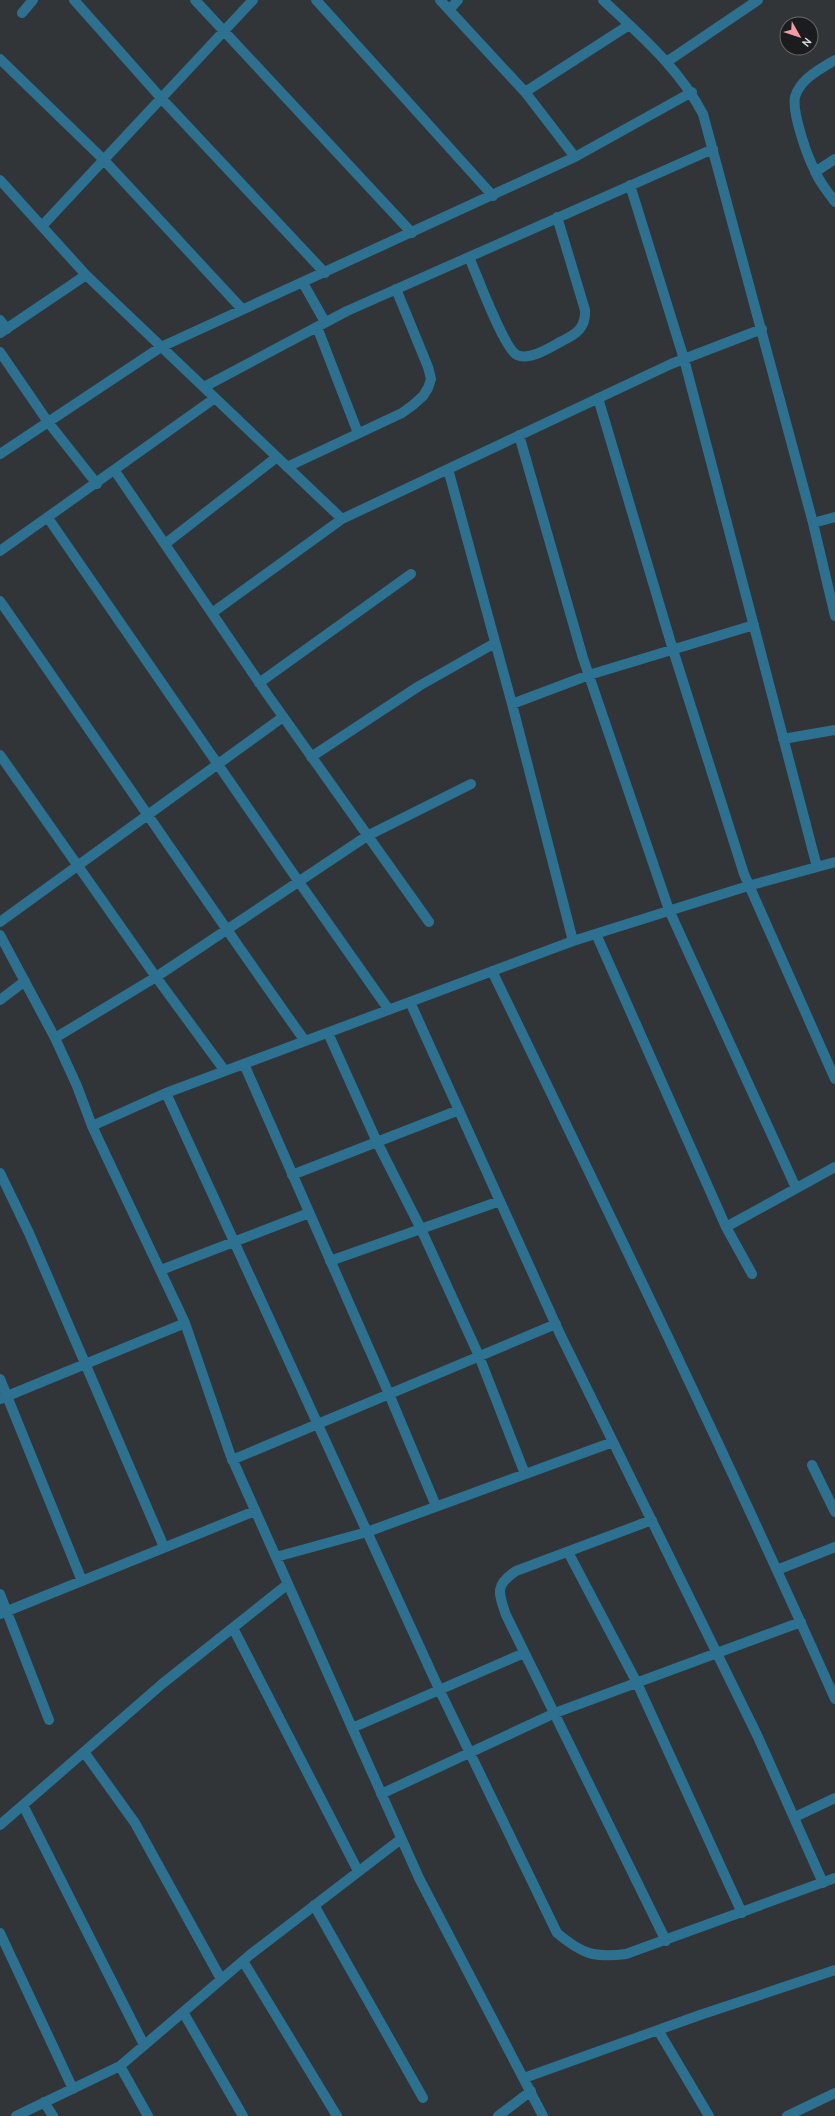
<svg xmlns="http://www.w3.org/2000/svg" width="835" height="2116" viewBox="0 0 835 2116" font-family="Overpass,sans-serif">
<style>
.lines{fill:none;stroke-linecap:round;stroke-linejoin:round}
.street{stroke:#2c7290;stroke-width:10}
</style>
<rect width="100%" height="100%" fill="#323538"/>
<g class="lines">
<!-- street -->
<path class="street" d="M74,0L161,98L325,273
M195,0L412,233
M316,0L493,196
M440,0L525,92L575,157
M603,0C640,35 679,68 703,114L813,523L835,616
M449,10L458,0
M22,13L33,0
M0,59L103,159L242,309
M835,60C820,69 800,79 795,97C792,113 807,156 815,171C819,182 828,192 835,202
M668,61L758,0
M525,92L629,25
M815,172L835,159
M0,180L86,275L342,519
M630,185L684,359L817,867
M42,226L253,0
M469,257C476,273 504,349 517,355C530,361 551,347 562,341C577,334 586,327 585,310L557,217
M303,283L325,322
M0,320L7,329
M317,327L358,433
M0,333L86,275
M0,352L48,422L97,484
M204,387L347,311L713,149
M598,398L673,650L744,874L835,1079
M519,435L583,658L669,910L796,1188
M0,454L161,347L575,157L692,92
M287,467L402,413L413,405L423,396L428,388L431,379L428,367L396,289
M448,469L512,704L573,941
M115,471L267,694L429,922
M48,518L299,882L389,1010
M813,523L835,517
M165,544L277,457
M0,551L215,398
M0,601C102,747 202,896 305,1041
M212,613L342,519L671,364L762,329
M259,683L411,574
M512,704L589,675L754,625
M783,739L835,730
M0,755L156,977L225,1071
M311,757L419,686L495,643
M0,922L283,717
M596,934L726,1227L752,1274
M0,935L55,1038L77,1086L92,1126L185,1323L230,1454L419,1878L543,2116
M492,971C609,1213 726,1454 835,1699
M0,1000L25,981
M410,1002L560,1334L758,1737L823,1883
M328,1033L377,1142L421,1229L479,1356L525,1474
M55,1038L156,977L367,836L471,784
M244,1064L389,1394L436,1506
M166,1093L439,1689L557,1933C582,1954 594,1958 626,1954L835,1878
M92,1126L166,1093L573,941L748,886L835,862
M0,1173L29,1233L164,1547
M292,1175L459,1110
M726,1227L835,1167
M330,1261L500,1201
M161,1270L309,1213
M0,1379L82,1581
M0,1399L185,1323
M232,1460L556,1324
M812,1465L835,1512
M652,1520L516,1571C495,1585 498,1592 506,1615L666,1941
M568,1552L637,1683L742,1913
M276,1557L367,1532L613,1442
M777,1570L835,1547
M0,1594L49,1720
M0,1614L255,1511
M233,1628L358,1871
M352,1728L524,1653
M84,1752L135,1823L221,1979
M381,1794L555,1713L801,1622
M23,1805L144,2045
M795,1817L835,1798
M0,1825L162,1684L288,1584
M314,1905L423,2098
M0,1933L73,2089
M243,1961L337,2116
M183,2012L243,2116
M658,2030L709,2116
M120,2066L148,2116
M524,2078L700,2015L835,1970
M44,2102L53,2116
M16,2116L120,2066L251,1954L401,1839
M498,2116L531,2091
M787,2116L835,2093"/>
</g>
<!-- north arrow -->
<g transform="translate(799 36) rotate(129)"><circle r="19" fill="#1b1c1e" stroke="#67686a"/>
<path d="M0-3L7 15L0 10L-7 15Z" fill="#f49aa3"/>
<text y="-6" font-size="11" font-weight="bold" text-anchor="middle" fill="#d9dadc">N</text>
</g>
</svg>
